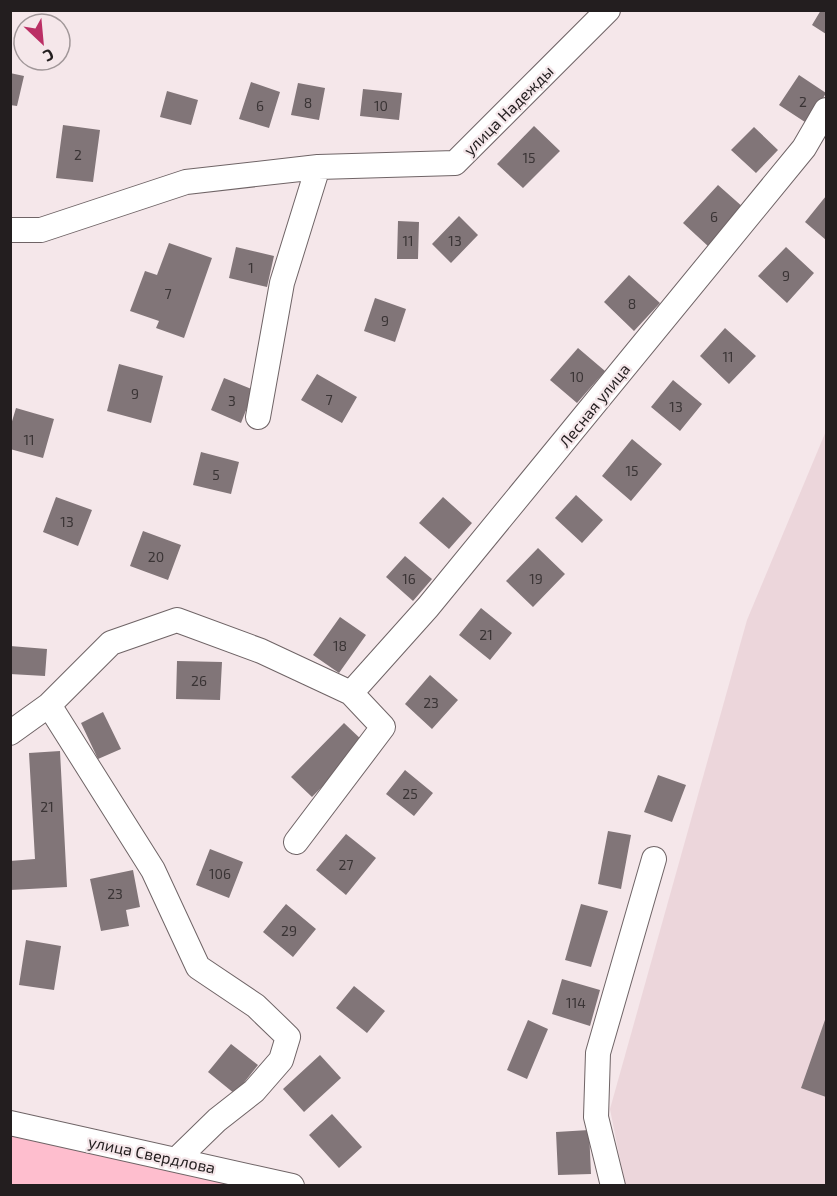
<svg xmlns="http://www.w3.org/2000/svg" width="837" height="1196" viewBox="0 0 837 1196" font-family="'Exo 2',sans-serif">
<style>
.built{fill:#ecd6db}
.green{fill:#febece}
.building{fill:#817578}
.lines{fill:none;stroke-linecap:round;stroke-linejoin:round}
.minor-casing{stroke:#6f6466;stroke-width:26}
.minor{stroke:#fff;stroke-width:24}
.labels{text-anchor:middle;dominant-baseline:central;stroke-width:4.5;stroke-linejoin:round;paint-order:stroke}
.number-label{font-size:14px;fill:#3a3435}
.street-label{font-size:16px;fill:#231e1f;stroke:#f5e7ea}
</style>
<rect width="100%" height="100%" fill="#f5e7ea"/>
<!-- built -->
<path class="built" d="M826,431V1185H625L610,1109L747,620Z"/>
<!-- green -->
<path class="green" d="M11,1134L248,1185L11,1184Z"/>
<!-- building -->
<path class="building" d="M821,10H826V34L812,25Z
M10,73L24,76L17,106L10,105Z
M799,75L826,93L808,124L779,105Z
M251,82L280,92L269,128L239,119Z
M298,83L325,88L319,120L291,115Z
M363,89L402,93L399,120L360,116Z
M167,91L198,100L191,125L160,117Z
M63,125L100,130L93,182L56,178Z
M534,126L560,151L523,188L497,164Z
M754,127L778,150L756,173L731,150Z
M718,185L744,208L709,247L683,223Z
M826,196V240L805,222Z
M459,216L478,235L451,263L432,244Z
M398,221L419,222L418,259H397Z
M169,243L212,258L184,338L156,328L159,321L130,311L145,271L157,275Z
M236,247L274,256L267,287L229,278Z
M786,247L814,273L787,303L758,276Z
M629,275L660,303L634,331L604,302Z
M375,298L406,309L395,342L364,331Z
M725,328L756,356L729,384L700,356Z
M578,348L605,371L577,403L550,380Z
M119,364L163,376L151,423L107,411Z
M317,374L357,397L342,423L301,400Z
M224,378L254,390L241,423L211,410Z
M673,380L702,404L680,431L651,407Z
M16,408L54,419L43,458L10,449V428Z
M632,439L662,464L631,501L602,476Z
M201,452L239,462L231,494L193,485Z
M576,495L603,520L582,543L555,518Z
M56,497L92,510L78,546L43,532Z
M443,497L472,523L449,549L419,523Z
M143,531L181,545L168,580L130,566Z
M538,548L565,574L533,607L506,581Z
M405,556L432,579L413,601L386,577Z
M481,608L512,633L490,660L459,635Z
M340,617L366,635L339,673L313,655Z
M10,646L47,649L45,676L10,674Z
M177,661L222,662L220,700L176,699Z
M430,675L458,700L432,729L405,704Z
M103,712L121,749L98,759L81,723Z
M344,723L365,743L312,797L291,777Z
M60,751L67,887L10,890V861L35,859L29,753Z
M405,770L433,793L414,816L386,794Z
M658,775L686,785L672,822L644,812Z
M608,831L631,835L621,889L598,884Z
M346,834L376,858L346,895L316,870Z
M210,849L243,862L229,898L196,885Z
M133,870L140,907L126,910L129,926L101,931L90,879Z
M286,904L316,929L293,957L263,932Z
M581,904L608,911L591,967L565,960Z
M26,940L61,946L54,990L19,985Z
M562,979L600,990L590,1026L552,1014Z
M354,986L385,1011L367,1033L336,1008Z
M826,1017V1097L801,1088Z
M528,1020L548,1029L527,1079L507,1070Z
M231,1044L258,1065L235,1094L208,1072Z
M320,1055L341,1078L304,1112L283,1089Z
M332,1114L362,1147L339,1168L309,1135Z
M589,1130L591,1174L558,1175L556,1132Z"/>
<g class="lines">
<!-- minor casing -->
<g class="minor-casing">
<path id="minor" d="M10,230H41L186,182L318,167L455,163L608,10
M258,417L282,283L318,167
M49,705L153,870L198,967L256,1006L288,1037L281,1060L254,1091L217,1120L177,1159
M10,733L49,705L111,643L177,620L261,651L351,693
M296,842L383,727L351,693L428,607L804,148L826,110
M10,1123L292,1186
M613,1186L596,1117L598,1053L654,859"/>
</g>
<!-- minor -->
<use href="#minor" class="minor"/>
</g>
<g class="labels">
<!-- number labels -->
<g class="number-label">
<text x="803" y="101">2</text>
<text x="308" y="102">8</text>
<text x="260" y="105">6</text>
<text x="381" y="105">10</text>
<text x="78" y="154">2</text>
<text x="529" y="157">15</text>
<text x="714" y="216">6</text>
<text x="408" y="240">11</text>
<text x="455" y="240">13</text>
<text x="251" y="267">1</text>
<text x="786" y="275">9</text>
<text x="168" y="293">7</text>
<text x="632" y="303">8</text>
<text x="385" y="320">9</text>
<text x="728" y="356">11</text>
<text x="577" y="376">10</text>
<text x="135" y="393">9</text>
<text x="329" y="399">7</text>
<text x="232" y="400">3</text>
<text x="676" y="406">13</text>
<text x="29" y="439">11</text>
<text x="632" y="470">15</text>
<text x="216" y="474">5</text>
<text x="67" y="521">13</text>
<text x="156" y="556">20</text>
<text x="409" y="578">16</text>
<text x="536" y="578">19</text>
<text x="486" y="634">21</text>
<text x="340" y="645">18</text>
<text x="199" y="680">26</text>
<text x="431" y="702">23</text>
<text x="410" y="793">25</text>
<text x="47" y="806">21</text>
<text x="346" y="864">27</text>
<text x="220" y="873">106</text>
<text x="115" y="893">23</text>
<text x="289" y="930">29</text>
<text x="576" y="1002">114</text>
</g>
<!-- street labels -->
<g class="street-label">
<text transform="translate(508 110) rotate(-45)">улица Надежды</text>
<text transform="translate(594 405) rotate(-51)">Лесная улица</text>
<text transform="translate(152 1154) rotate(12)">улица Свердлова</text>
</g>
</g>
<!-- border -->
<rect width="837" height="1196" fill="none" stroke="#231e1f" stroke-width="24"/>
<!-- north arrow -->
<g transform="translate(42 42) rotate(154)"><circle r="28" fill="#f5e7ea" stroke="#a19799" stroke-width="1.5"/>
<path d="M0-4.5L10 22L0 15L-10 22Z" fill="#bb2f65"/>
<text y="-9" font-size="16" font-weight="bold" text-anchor="middle" fill="#231e1f">С</text>
</g>
</svg>
